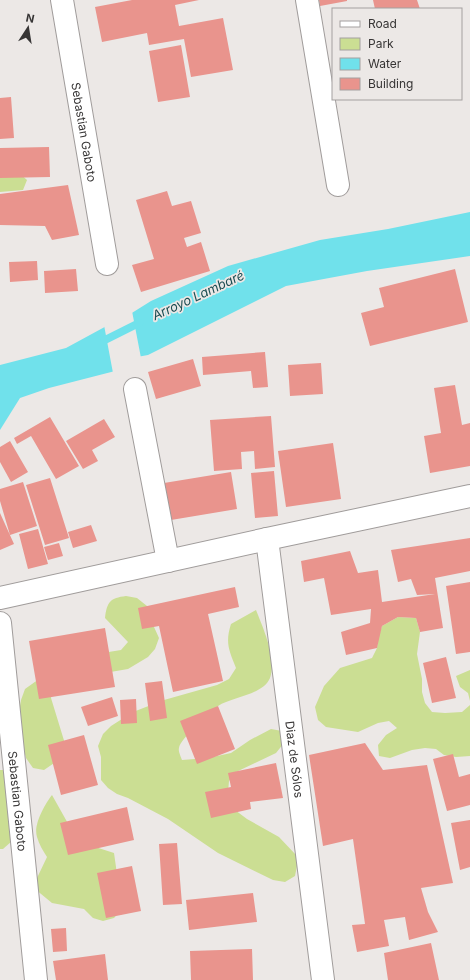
<svg xmlns="http://www.w3.org/2000/svg" width="470" height="980" viewBox="0 0 470 980" font-family="Inter,sans-serif">
<style>
.green{fill:#cbde93}
.water{fill:#70e1eb}
.pier{fill:#ece8e6}
.lines{fill:none;stroke-linecap:round;stroke-linejoin:round}
.stream{stroke:#70e1eb;stroke-width:8}
.building{fill:#e9948d}
.minor-casing{stroke:#a09c9b;stroke-width:24}
.minor{stroke:#fff;stroke-width:22}
.labels{text-anchor:middle;dominant-baseline:central;stroke-width:3.5;stroke-linejoin:round;paint-order:stroke}
.street-label{font-size:12px;fill:#373535;stroke:#ece8e6}
.water-label{font-size:13px;font-style:italic;fill:#1c4e53;stroke:#ece8e6}
</style>
<rect width="100%" height="100%" fill="#ece8e6"/>
<!-- green -->
<path class="green" d="M0,166L18,172L27,180L23,190L0,192Z
M126,596L137,598L147,606L149,616L159,638L155,649L148,657L128,669L93,675L53,686L51,698L66,747L63,757L44,770L33,768L26,758L17,724L21,700L25,689L53,669L84,656L121,650L128,642L105,618C107,602 110,598 126,596Z
M256,610C263,628 277,658 270,678C263,695 232,697 218,706C210,712 180,739 179,748C178,751 181,757 182,760L208,758L231,753L250,740L271,729L282,731L284,743L276,753L236,772L229,781L227,804L247,819L279,837L296,855L297,866L295,876L285,882L273,880L218,853L168,819L128,798L117,794L108,788L101,780V757L98,746L103,734L111,726L133,712L164,700L217,685L229,679L236,668C229,650 225,643 231,624Z
M398,617L416,618L420,632L417,654L422,679V692L425,703L432,712L445,713L462,712L470,705V756L456,757L444,755L436,749L425,748L412,750L390,758L379,756L378,745L386,735L397,728L389,721L378,723L358,732L326,727L318,720L315,707L324,686L340,668L372,658L377,648L378,638L382,626Z
M470,670V701L468,693L460,687L456,676Z
M0,770H4L12,841L3,849H0Z
M52,795L75,836L86,844L114,853L122,909L114,918L103,921L93,918L84,909L52,903L35,889L37,878L47,857C43,851 39,844 37,837C33,825 45,804 52,795Z"/>
<!-- water -->
<path class="water" d="M470,212V256L367,271L286,286L148,355L137,357L127,316L151,301L228,266L320,240L388,229Z
M112,323L119,370L49,388L20,398L0,430V365L66,348Z"/>
<!-- pier -->
<path class="pier" d="M132,311L141,358L137,359L136,357L125,316Z
M112,321L114,323L121,370L120,372L113,373L104,325Z"/>
<g class="lines">
<!-- stream -->
<path class="stream" d="M105,340L139,323"/>
</g>
<!-- building -->
<path class="building" d="M132,0H199L175,5L179,26L223,18L233,70L191,77L184,39L149,45L147,33L102,42L95,7Z
M319,0H347V1L320,6Z
M373,0H417L420,9H375Z
M181,45L190,97L158,102L149,51Z
M11,97L14,138L0,139V98Z
M49,147L50,177L0,178V148Z
M68,185L79,235L52,240L45,226L0,225V194Z
M167,191L172,206L191,201L201,233L184,238L187,247L201,242L210,271L141,292L132,265L154,259L136,200Z
M37,261L38,280L10,282L9,262Z
M76,269L78,291L45,293L44,271Z
M455,269L468,322L370,346L361,313L384,307L379,288Z
M265,352L268,387L253,388L251,371L203,375L202,357Z
M193,359L201,386L156,399L148,372Z
M321,363L323,394L290,396L288,365Z
M455,385L462,425L470,423V466L430,473L424,436L441,433L434,388Z
M271,416L275,467L255,469L254,451L241,452L242,469L214,471L210,420Z
M50,417L79,466L56,479L31,436L17,444L14,438Z
M104,419L115,437L92,450L98,461L83,469L66,441Z
M10,441L28,472L11,482L0,462V447Z
M333,443L341,499L286,507L278,451Z
M274,471L278,516L255,518L251,473Z
M231,472L237,509L171,520L164,483Z
M50,478L69,538L45,545L26,485Z
M23,482L37,526L10,535L0,501V489Z
M0,513L14,544L0,550Z
M91,525L97,541L73,548L68,532Z
M38,529L48,564L28,569L19,534Z
M470,538V571L435,578L443,628L420,632L416,618L398,617L382,626L377,648L346,655L341,632L370,623L371,609L331,615L324,578L304,582L301,561L350,551L358,573L378,570L382,602L435,594L417,595L411,579L398,582L391,550Z
M59,543L63,556L48,560L44,547Z
M470,582V652L456,654L446,586Z
M235,587L239,607L208,614L223,681L173,692L159,626L142,629L138,608Z
M105,628L115,687L39,699L29,641Z
M446,657L456,698L432,703L423,663Z
M162,681L167,718L150,721L145,683Z
M112,697L118,716L88,726L81,707Z
M136,699L137,723L121,724L120,700Z
M218,706L235,749L197,764L180,721Z
M84,735L98,785L61,795L48,745Z
M365,743L383,770L427,765L453,883L421,888L428,912L438,932L409,940L405,917L384,920L389,946L357,952L352,925L365,924L353,839L323,846L309,755Z
M453,754L459,777L470,774V805L447,811L433,759Z
M276,763L283,798L250,802L251,809L211,818L205,792L231,787L228,773Z
M127,807L134,840L68,855L60,823Z
M470,820V867L460,870L451,823Z
M177,843L182,904L163,905L159,844Z
M132,866L141,911L106,918L97,873Z
M253,893L257,922L189,930L186,900Z
M66,928L67,951L53,952L51,929Z
M431,943L439,980H388L384,953Z
M252,949L253,980H191L190,951Z
M105,954L108,980H56L53,961Z"/>
<g class="lines">
<!-- minor casing -->
<g class="minor-casing">
<g id="minor">
<path id="s1" d="M62,0L107,264"/>
<path d="M307,0L338,185"/>
<path d="M135,389L168,561"/>
<path id="s2" d="M267,539L323,980"/>
<path d="M0,598L267,539L470,496"/>
<path id="s3" d="M0,623L36,980"/>
</g>
</g>
<!-- minor -->
<use href="#minor" class="minor"/>
</g>
<g class="labels">
<!-- street labels -->
<g class="street-label">
<text stroke="none"><textPath href="#s1" startOffset="134">Sebastian Gaboto</textPath></text>
<text stroke="none"><textPath href="#s2" startOffset="222">Diaz de Sólos</textPath></text>
<text stroke="none"><textPath href="#s3" startOffset="179">Sebastian Gaboto</textPath></text>
</g>
<!-- water labels -->
<g class="water-label">
<text transform="translate(198 295) rotate(-25)">Arroyo Lambaré</text>
</g>
</g>
<!-- legend -->
<rect x="332" y="8" width="130" height="92" fill="#ece8e6" stroke="#a4a09f"/>
<rect x="340" y="21" width="20" height="6" fill="#ffffff" stroke="#a4a09f"/>
<text x="368" y="28" font-size="12" fill="#373535">Road</text>
<rect x="340" y="38" width="20" height="12" fill="#cbde93" stroke="#a4a09f"/>
<text x="368" y="48" font-size="12" fill="#373535">Park</text>
<rect x="340" y="58" width="20" height="12" fill="#70e1eb" stroke="#a4a09f"/>
<text x="368" y="68" font-size="12" fill="#373535">Water</text>
<rect x="340" y="78" width="20" height="12" fill="#e9948d" stroke="#a4a09f"/>
<text x="368" y="88" font-size="12" fill="#373535">Building</text>
<!-- north arrow -->
<g transform="translate(28 28) rotate(12)" stroke="#ece8e6" stroke-width="3" paint-order="stroke">
<path d="M0-3L7 15L0 10L-7 15Z" fill="#373535"/>
<text y="-6" font-size="11" font-weight="bold" text-anchor="middle" fill="#373535">N</text>
</g>
</svg>
